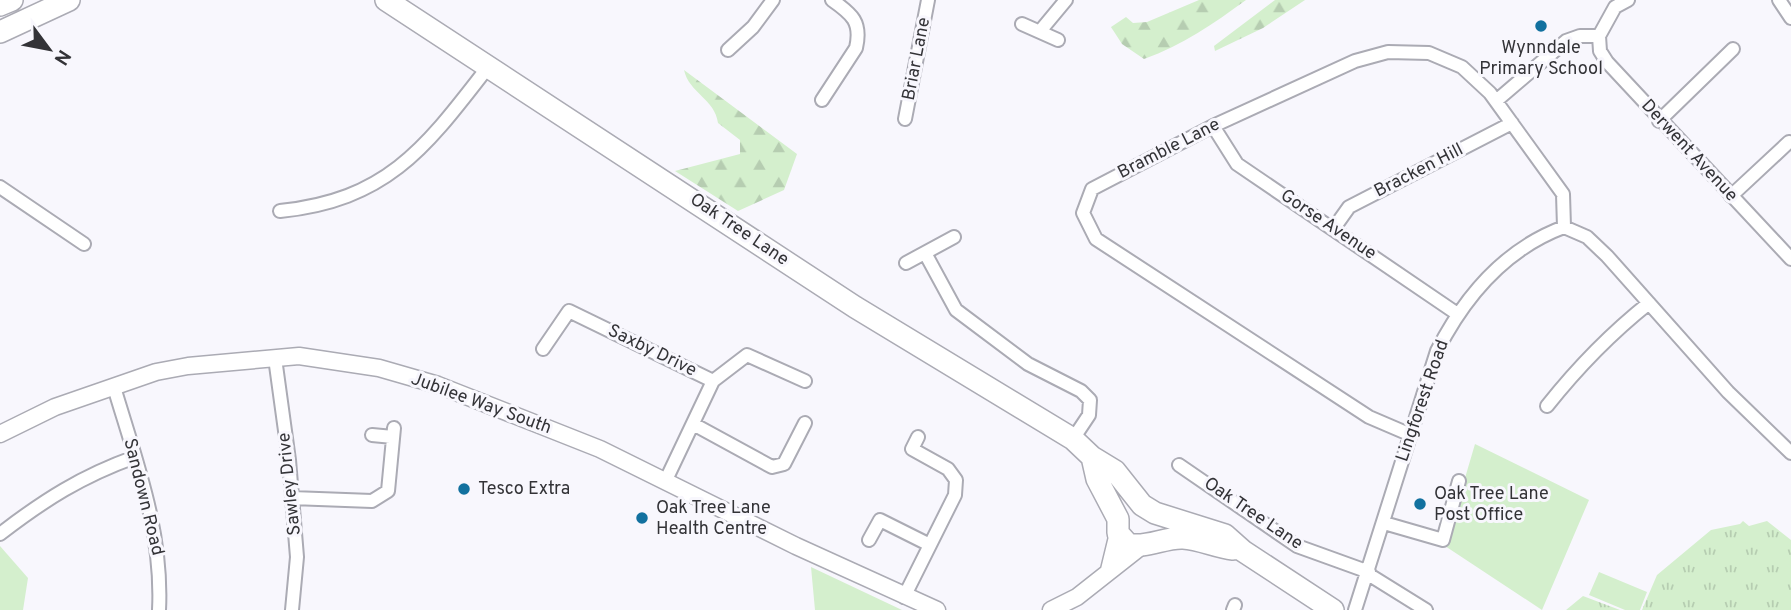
<svg xmlns="http://www.w3.org/2000/svg" width="1791" height="610" viewBox="0 0 1791 610" font-family="Overpass,sans-serif">
<style>
.grass{fill:url(#grass-tufts)}
.forest{fill:url(#forest-firs)}
.park{fill:#d4efcd}
.lines{fill:none;stroke-linecap:round;stroke-linejoin:round}
.minor-casing{stroke:#ababb4;stroke-width:16}
.tertiary-casing{stroke:#ababb4;stroke-width:19}
.primary-casing{stroke:#ababb4;stroke-width:24}
.minor{stroke:#fff;stroke-width:12}
.tertiary{stroke:#fff;stroke-width:16}
.primary{stroke:#fff;stroke-width:21}
.poi-dot{fill:#12719f;stroke:#f8f7fd;stroke-width:2.5}
.labels{text-anchor:middle;dominant-baseline:central;stroke-width:6;stroke-linejoin:round;paint-order:stroke}
.poi-label{font-size:18px;fill:#333337;stroke:#f8f7fd;text-anchor:start}
.street-label{font-size:18px;fill:#333337;stroke:#f8f7fd}
</style>
<defs>
<pattern id="grass-tufts" width="24" height="20" patternUnits="userSpaceOnUse" patternTransform="scale(1.75)"><rect width="24" height="20" fill="#d4efcd"/><path d="M3 7l-1-3M5 7V3M7 7l1-3M15 17l-1-3M17 17v-4M19 17l1-3" fill="none" stroke="#b6cdb1"/></pattern>
<pattern id="forest-firs" width="22" height="20" patternUnits="userSpaceOnUse" patternTransform="scale(1.75)"><rect width="22" height="20" fill="#d4efcd"/><path d="M5 1l3.5 6h-7zM16 11l3.5 6h-7z" fill="#b6cdb1"/></pattern>
</defs>
<rect width="100%" height="100%" fill="#f8f7fd"/>
<!-- grass -->
<path class="grass" d="M1743,521L1749,526L1767,521L1791,540V610H1642L1657,575L1711,530L1740,524Z
M1583,596L1620,610H1566Z"/>
<!-- forest -->
<path class="forest" d="M1199,0H1246C1213,24 1183,45 1144,59L1122,44L1111,27L1126,17L1133,23L1147,22Z
M1275,0H1305L1263,28L1215,51L1214,46Z
M684,70L797,154L784,190L738,211L675,171L740,154V140L718,123C715,99 689,93 684,70Z"/>
<!-- park -->
<path class="park" d="M1475,444L1589,500L1542,610L1445,546Z
M0,546L28,578L23,610H0Z
M811,567L902,610H815Z
M1599,572L1647,592L1640,610H1625L1589,595Z"/>
<g class="lines">
<!-- minor casing -->
<g class="minor-casing">
<path id="minor" d="M1779,0L1791,18
M1022,24L1058,40
M1041,30L1066,0
M1599,36L1600,51L1607,62L1791,259
M728,50L753,27L773,0
M822,100L856,48C862,22 852,14 832,0
M1496,101L1566,41L1580,36H1599L1615,7L1628,0
M905,119L928,0
M1659,121L1733,49
M1213,126L1237,164L1456,313
M0,187L84,244
M1731,196L1789,142
M280,211C388,200 426,147 488,67
M1334,228L1349,207L1512,123
M925,253L956,310L1028,364L1081,391L1090,400L1089,415L1073,439
M906,263L954,237
M543,349L569,311L713,381L665,482
M275,358L289,460L297,557L292,610
M713,381L747,355L805,381
M114,387C136,461 163,532 159,610
M1547,406C1578,367 1610,334 1649,303
M695,425L772,467L784,464L805,423
M372,435L393,437
M1411,435L1369,417L1096,239L1083,213L1092,189L1213,126L1355,61L1388,52L1429,53L1462,67L1490,93L1563,194L1564,227
M1179,465L1297,546L1369,572
M292,498L372,501L388,491L394,428
M1384,523L1443,540L1459,481
M0,534C44,500 82,476 135,457
M869,540L880,520L930,545
M1368,574L1426,610
M904,597L955,495L956,480L948,469L912,449L918,437
M1233,610L1235,605
M1355,610L1437,351C1465,296 1505,249 1564,227L1587,237L1607,256L1728,392L1791,453"/>
</g>
<!-- tertiary casing -->
<g class="tertiary-casing">
<path id="tertiary" d="M0,434L55,407L156,372L188,366L299,356L379,368L438,385L600,449L796,546L937,610
M1109,570L1118,533
M1051,610L1077,597L1143,545"/>
</g>
<!-- primary casing -->
<g class="primary-casing">
<path id="primary" d="M386,0L855,307L1073,439L1092,457L1115,471L1142,505L1155,513L1225,535L1243,551L1333,610
M0,5L12,0
M0,32L69,0
M1092,457L1097,479L1118,519V533L1128,544C1145,549 1165,537 1183,538C1200,539 1216,547 1233,549"/>
</g>
<!-- minor -->
<use href="#minor" class="minor"/>
<!-- tertiary -->
<use href="#tertiary" class="tertiary"/>
<!-- primary -->
<use href="#primary" class="primary"/>
</g>
<!-- markers -->
<g class="poi-dot">
<circle cx="1541" cy="26" r="7"/>
<circle cx="464" cy="489" r="7"/>
<circle cx="1420" cy="504" r="7"/>
<circle cx="642" cy="518" r="7"/>
</g>
<g class="labels">
<!-- poi labels -->
<g class="poi-label">
<text x="1541" y="48" text-anchor="middle">Wynndale<tspan x="1541" dy="21">Primary School</tspan></text>
<text x="478" y="489">Tesco Extra</text>
<text x="1434" y="494">Oak Tree Lane<tspan x="1434" dy="21">Post Office</tspan></text>
<text x="656" y="508">Oak Tree Lane<tspan x="656" dy="21">Health Centre</tspan></text>
</g>
<!-- street labels -->
<g class="street-label">
<text transform="translate(917 59) rotate(-79)">Briar Lane</text>
<text transform="translate(1169 149) rotate(-27)">Bramble Lane</text>
<text transform="translate(1689 151) rotate(47)">Derwent Avenue</text>
<text transform="translate(1419 171) rotate(-27)">Bracken Hill</text>
<text transform="translate(1328 225) rotate(34)">Gorse Avenue</text>
<text transform="translate(739 230) rotate(34)">Oak Tree Lane</text>
<text transform="translate(652 351) rotate(26)">Saxby Drive</text>
<text transform="translate(1423 401) rotate(-71)">Lingforest Road</text>
<text transform="translate(481 404) rotate(20)">Jubilee Way South</text>
<text transform="translate(290 484) rotate(-96)">Sawley Drive</text>
<text transform="translate(143 497) rotate(76)">Sandown Road</text>
<text transform="translate(1253 514) rotate(34)">Oak Tree Lane</text>
</g>
</g>
<!-- north arrow -->
<g transform="translate(49 49) rotate(122)" stroke="#f8f7fd" stroke-width="5" paint-order="stroke">
<path d="M0-5L12 26L0 18L-12 26Z" fill="#333337"/>
<text y="-10" font-size="19" font-weight="bold" text-anchor="middle" fill="#333337">N</text>
</g>
</svg>
